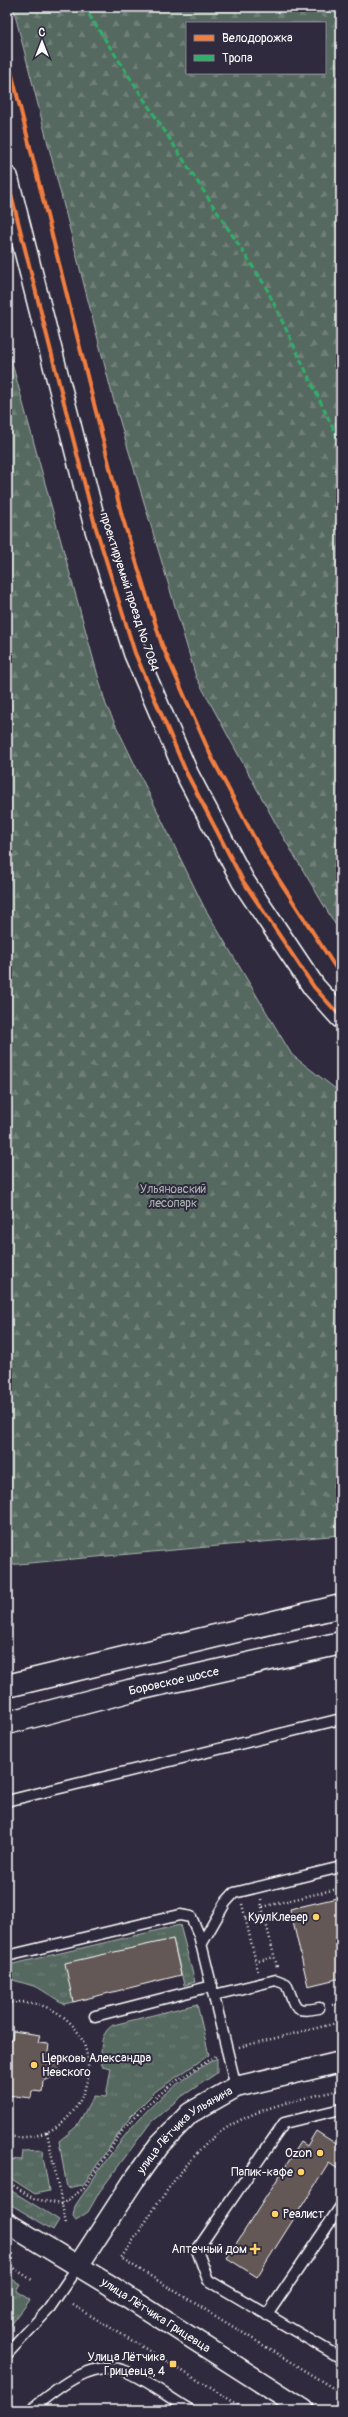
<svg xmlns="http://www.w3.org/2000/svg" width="348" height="2417" viewBox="0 0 348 2417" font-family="Pangolin,sans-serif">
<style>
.grass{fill:url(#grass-tufts);stroke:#abb4b0}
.forest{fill:url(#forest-firs);stroke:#abb4b0;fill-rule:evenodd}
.building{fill:#645954;stroke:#fff}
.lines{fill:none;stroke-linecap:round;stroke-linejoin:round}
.lane-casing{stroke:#fff;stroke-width:13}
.street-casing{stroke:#fff;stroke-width:23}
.secondary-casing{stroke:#fff;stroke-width:25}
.primary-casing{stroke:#fff;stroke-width:25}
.path{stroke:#fff;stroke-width:2.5;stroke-dasharray:1 3;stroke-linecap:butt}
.lane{stroke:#2f2a3d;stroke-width:10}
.street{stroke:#2f2a3d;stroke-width:20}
.secondary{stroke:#2f2a3d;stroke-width:22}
.primary{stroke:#2f2a3d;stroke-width:22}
.quiet{stroke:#2db169;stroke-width:3;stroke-dasharray:6 3;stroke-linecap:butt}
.cycleway-casing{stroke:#2f2a3d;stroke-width:6}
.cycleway{stroke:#f27e40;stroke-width:4}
.poi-dot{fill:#ffd166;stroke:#2f2a3d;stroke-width:1.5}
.labels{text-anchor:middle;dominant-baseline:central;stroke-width:4;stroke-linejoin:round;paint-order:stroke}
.street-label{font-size:12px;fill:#fff;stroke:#2f2a3d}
.park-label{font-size:12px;fill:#abb4b0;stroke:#2f2a3d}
.poi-label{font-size:12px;fill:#fff;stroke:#2f2a3d;text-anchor:end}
</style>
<defs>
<pattern id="grass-tufts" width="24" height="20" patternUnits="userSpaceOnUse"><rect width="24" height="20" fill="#576961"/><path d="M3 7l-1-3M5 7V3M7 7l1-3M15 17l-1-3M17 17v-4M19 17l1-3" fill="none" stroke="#708079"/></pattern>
<pattern id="forest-firs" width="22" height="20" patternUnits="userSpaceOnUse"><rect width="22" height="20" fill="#576961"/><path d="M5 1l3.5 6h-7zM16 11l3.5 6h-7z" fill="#708079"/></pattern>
</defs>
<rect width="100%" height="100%" fill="#2f2a3d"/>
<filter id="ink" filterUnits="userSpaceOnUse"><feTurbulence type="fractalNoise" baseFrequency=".025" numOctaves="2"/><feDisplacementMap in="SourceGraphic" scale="8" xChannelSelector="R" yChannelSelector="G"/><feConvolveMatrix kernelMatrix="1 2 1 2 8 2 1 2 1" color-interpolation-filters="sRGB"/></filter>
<g filter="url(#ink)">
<!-- grass -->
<path class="grass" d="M180,1925L195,1982L184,1985L173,1939L73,2002L64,2004L37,1987L13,1980L9,1965Z
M197,2004L209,2055L156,2091L131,2116L83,2185L67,2188L59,2141L76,2127L94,2096L106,2097L111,2068L102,2066C101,2050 98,2035 113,2025Z
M217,2058V2073L181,2097L151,2122L100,2191L88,2212L76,2220L73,2216L75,2206C118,2142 147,2097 217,2058Z
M42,2150L49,2191L35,2194L7,2176V2159L22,2160L23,2151Z
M7,2188L59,2220L53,2230L10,2204L7,2201Z
M7,2276L20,2284L16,2291L30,2300L8,2329Z"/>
<!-- forest -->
<path class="forest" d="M13,7H341V934L282,835L196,677L113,398ZM187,23H325V73H187Z
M7,345L106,705L204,907L292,1055L341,1093V1535L7,1565Z"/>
<!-- building -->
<path class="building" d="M341,1897V1978L308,1986L290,1909Z
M173,1939L181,1975L73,2002L65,1963Z
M13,2031L40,2035L38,2043L49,2044L48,2052L60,2063L59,2074L44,2081L43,2092L32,2091L31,2098L7,2095V2039L12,2040Z
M316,2131L341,2147V2171L329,2163L257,2277L227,2258L301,2142L307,2146Z"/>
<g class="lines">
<!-- lane casing -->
<g class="lane-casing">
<path id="lane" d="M7,1801L341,1719
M201,1945L225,1903L234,1893L341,1867
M7,1956L180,1915L191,1917L199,1935L236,2087
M214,1995L276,1980L286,1984C296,2005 291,2014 319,2008
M95,2016L212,1986
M341,2109L284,2123L197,2250L208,2280L341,2358
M267,2315L341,2206
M7,2354L48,2310L78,2266
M30,2410C54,2391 91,2358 125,2371C145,2379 171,2399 190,2410"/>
</g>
<!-- street casing -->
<g class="street-casing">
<g id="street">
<path id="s1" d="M7,2223L106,2283L304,2410"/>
<path id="s2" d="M78,2266L134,2180L159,2145L190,2113L236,2087L341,2062"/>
</g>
</g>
<!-- secondary casing -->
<g class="secondary-casing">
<path id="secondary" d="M7,178L95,525L135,653L187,774L243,881L314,987L341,1017"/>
</g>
<!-- primary casing -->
<g class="primary-casing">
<g id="primary">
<path d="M7,1686L341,1606"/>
<path id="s3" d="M7,1723L129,1691L341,1643"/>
</g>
</g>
<!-- path -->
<path class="path" d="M261,1900L262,1907L341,1888
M242,1904L258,1971
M262,1907L277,1967
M245,1918L264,1913
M255,1962L274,1957
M7,2003C20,2001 33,2002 46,2007C121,2037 88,2150 7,2136
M332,2005L341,2003
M239,2047L341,2022
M341,2090C299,2099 248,2109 214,2137C176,2170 150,2217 121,2258L341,2393
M47,2132L66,2224
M7,2181L34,2199L62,2204L83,2189L123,2130L140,2111L173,2083L216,2056
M7,2264L32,2280
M73,2305L247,2410"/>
<!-- lane -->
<use href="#lane" class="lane"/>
<!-- street -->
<use href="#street" class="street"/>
<!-- secondary -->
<use href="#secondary" class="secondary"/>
<!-- primary -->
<use href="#primary" class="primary"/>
<!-- quiet -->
<path class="quiet" d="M84,7L266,287L341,445"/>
<!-- cycleway casing -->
<g class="cycleway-casing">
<path id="cycleway" d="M7,55L122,516L162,645L211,756L265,858L341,976
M7,178L95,525L135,653L187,774L243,881L314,987L341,1017"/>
</g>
<!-- cycleway -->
<use href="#cycleway" class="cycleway"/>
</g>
</g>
<!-- markers -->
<g class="poi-dot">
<circle cx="316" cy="1917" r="4"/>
<circle cx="34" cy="2065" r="4"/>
<circle cx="320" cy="2153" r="4"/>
<circle cx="301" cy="2172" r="4"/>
<circle cx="275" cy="2214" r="4"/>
<path d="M253 2243h4v4h4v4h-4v4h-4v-4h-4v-4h4z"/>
<rect x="169" y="2360" width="8" height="8" rx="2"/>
</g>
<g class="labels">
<!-- street labels -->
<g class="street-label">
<text transform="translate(129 592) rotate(72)">проектируемый проезд № 7084</text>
<text stroke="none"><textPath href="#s3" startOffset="172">Боровское шоссе</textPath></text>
<text stroke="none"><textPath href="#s2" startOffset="175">улица Лётчика Ульянина</textPath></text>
<text stroke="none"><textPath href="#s1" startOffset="175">улица Лётчика Грицевца</textPath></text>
</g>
<!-- park labels -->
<g class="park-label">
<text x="173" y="1189">Ульяновский<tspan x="173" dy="14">лесопарк</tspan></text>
</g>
<!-- poi labels -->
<g class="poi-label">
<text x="308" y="1917">КуулКлевер</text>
<text x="42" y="2058" text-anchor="start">Церковь Александра<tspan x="42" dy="14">Невского</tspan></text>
<text x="312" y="2153">Ozon</text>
<text x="293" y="2172">Папик-кафе</text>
<text x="283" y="2214" text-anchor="start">Реалист</text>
<text x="247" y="2249">Аптечный дом</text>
<text x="165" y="2357">Улица Лётчика<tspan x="165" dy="14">Грицевца, 4</tspan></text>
</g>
</g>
<!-- margin -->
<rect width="348" height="2417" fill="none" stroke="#2f2a3d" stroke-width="24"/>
<rect x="12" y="12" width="324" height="2393" fill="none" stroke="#fff" stroke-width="1.5" filter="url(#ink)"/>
<!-- legend -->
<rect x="186" y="22" width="140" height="52" fill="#2f2a3d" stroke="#827f8b"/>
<rect x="194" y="35" width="20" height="6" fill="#f27e40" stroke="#827f8b"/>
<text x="222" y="42" font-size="12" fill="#ffffff">Велодорожка</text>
<rect x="194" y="55" width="20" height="6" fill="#2db169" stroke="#827f8b"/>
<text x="222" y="62" font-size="12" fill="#ffffff">Тропа</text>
<!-- north arrow -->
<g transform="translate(42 42)" stroke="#2f2a3d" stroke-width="3" paint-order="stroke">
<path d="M0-3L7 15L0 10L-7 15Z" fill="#ffffff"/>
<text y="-6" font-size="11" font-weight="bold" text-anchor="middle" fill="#ffffff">С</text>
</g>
</svg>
